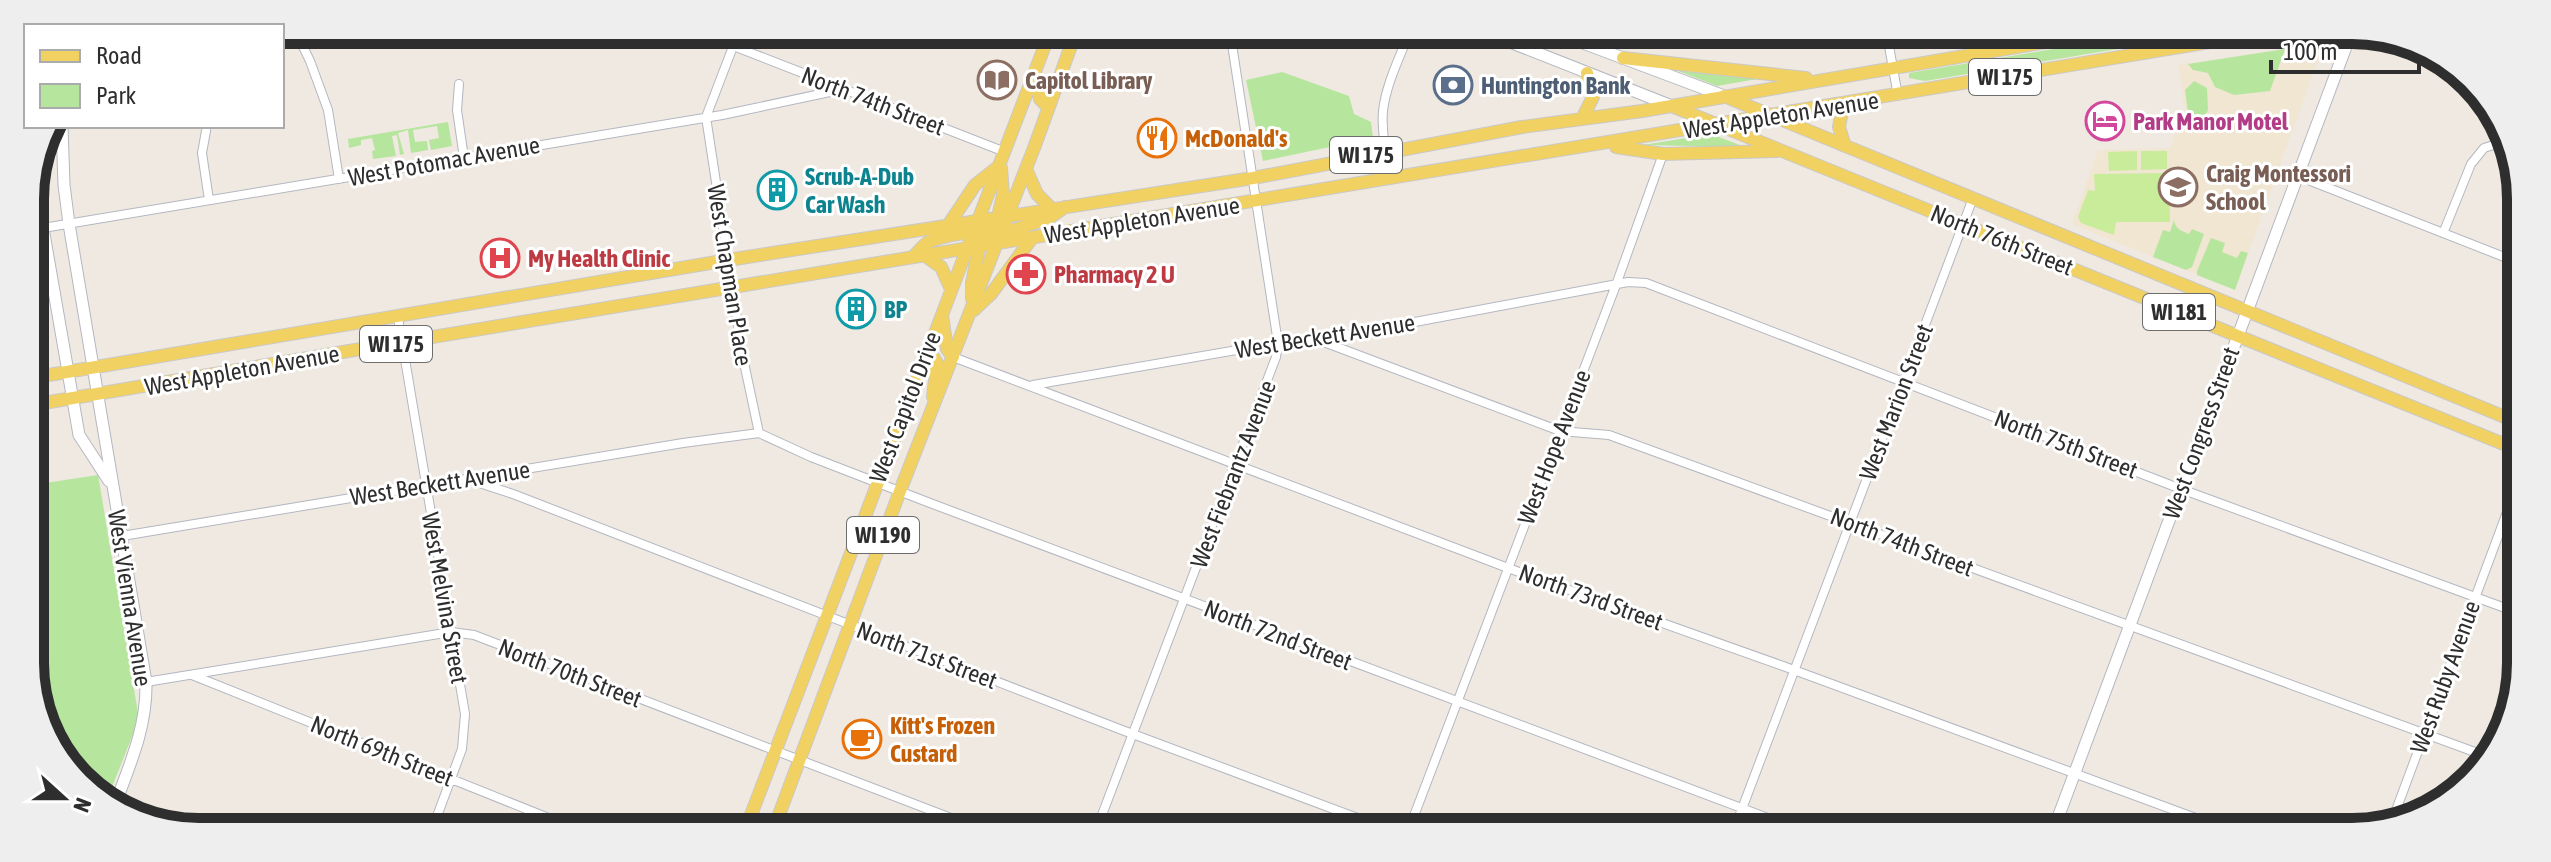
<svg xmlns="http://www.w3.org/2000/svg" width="2551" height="862" viewBox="0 0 2551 862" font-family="'Asap Condensed',sans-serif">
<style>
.education{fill:#f0e6d1}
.green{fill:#b6e59e}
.pitch{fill:#c9ec9a}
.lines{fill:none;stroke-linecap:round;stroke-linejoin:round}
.street-casing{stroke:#b4b7c1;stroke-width:10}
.secondary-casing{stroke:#b4b7c1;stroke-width:13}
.primary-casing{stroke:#c9c9c9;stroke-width:14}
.street{stroke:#fff;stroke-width:8}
.secondary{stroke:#fff;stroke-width:11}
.primary{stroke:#f2d163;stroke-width:12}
.labels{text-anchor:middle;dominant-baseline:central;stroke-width:6;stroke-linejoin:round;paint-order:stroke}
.shield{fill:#fff;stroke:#6d6d6d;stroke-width:2}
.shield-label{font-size:22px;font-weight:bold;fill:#2e2e2e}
.education-label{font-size:24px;font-weight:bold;fill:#785e54;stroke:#fff;text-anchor:start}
.service-label{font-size:24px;font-weight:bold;fill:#4e5e75;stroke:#fff;text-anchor:start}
.street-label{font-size:24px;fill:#2e2e2e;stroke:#fff}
.hotel-label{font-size:24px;font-weight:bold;fill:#b23c85;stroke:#fff;text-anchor:start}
.food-label{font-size:24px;font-weight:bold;fill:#c56008;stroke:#fff;text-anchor:start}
.culture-label{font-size:24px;font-weight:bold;fill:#0d838f;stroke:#fff;text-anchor:start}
.health-label{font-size:24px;font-weight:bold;fill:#be3a42;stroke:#fff;text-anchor:start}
.rim{fill:none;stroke:#2e2e2e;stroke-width:10}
</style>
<rect width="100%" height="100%" fill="#efe9e1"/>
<!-- education -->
<path class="education" d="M2324,43L2235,290L2072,224L2098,150L2170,148L2179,123L2187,122L2178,65Z"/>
<!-- green -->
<path class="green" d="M2137,35H2201L1925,81L1909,78V73Z
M2285,49L2270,91L2234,95L2215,87L2208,73L2193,70L2188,64Z
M1668,67L1769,77L1717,86Z
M1282,72L1349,96L1354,114L1371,122L1373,138L1263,161L1246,80Z
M2194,81L2207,88L2208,110L2202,122L2189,119L2185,90Z
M448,122L452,146L431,150L429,140L439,138L437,126L413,130L415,142L427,141L428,150L411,153L408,130L398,133L404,154L400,155L397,135L392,136L396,156L373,159L372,151L375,150L372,138L361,140V145L349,148L348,139Z
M1711,134L1745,147L1643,145Z
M2174,220C2175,229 2182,231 2189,234L2192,229L2204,234L2192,267L2186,270L2153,257L2163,230L2170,232Z
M2211,238L2225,243L2222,252L2237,258L2241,251L2248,253L2235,290L2197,275V271Z
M98,475L139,719L108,797L72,775L33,696L32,485Z"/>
<!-- pitch -->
<path class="pitch" d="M2137,151V170L2109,171L2108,152Z
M2141,151H2167V169L2141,170Z
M2169,173L2170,222H2116L2114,235L2081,223L2078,217L2088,190L2095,191L2094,174Z"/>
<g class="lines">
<!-- street casing -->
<g class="street-casing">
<path id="street" d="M295,30L310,61L328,110L339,179
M695,31L1005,152
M739,31L706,117L743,358L759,433
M1887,35L1898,96
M459,84L457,110L464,158
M206,131L202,153L209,200
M2298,176L2517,262
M1392,179C1387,158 1381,133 1383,111C1386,84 1400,57 1409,33
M43,228L722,115L844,89
M2444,231L2471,164L2484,148L2506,141
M398,318L465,714L462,749L433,827
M1321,341L1560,431L1609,435L2483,755
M953,357L1508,568L1783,666L2231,831
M1033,385L1278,343L1319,340L1628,282L1646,283L2181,489L2516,612
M759,433L811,457L930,503L1800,830
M467,479L513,494L1122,730L1387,829
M122,536L683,443L759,433
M192,675L571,827
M146,682L451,632L474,635L977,828
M2392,821L2516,488
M1097,828L1276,357L1278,343L1231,38L1233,33
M1409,829L1616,285L1663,154
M1734,830L1973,198"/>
</g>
<!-- secondary casing -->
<g class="secondary-casing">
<path id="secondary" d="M1487,33L1672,106
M1559,34L1724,96
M60,126C42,168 37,183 43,228L79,435L109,481
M62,126L64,185L69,224L146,682C147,725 131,762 116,802L177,826
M2053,831L2350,36"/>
</g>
<!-- primary casing -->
<g class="primary-casing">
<path id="primary" d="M1623,58L1806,78
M1034,75L1040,99L1048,107
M1724,96L2517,422
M1843,106L1839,127L1845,146
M1674,107L2516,449
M1583,117L1593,97L1587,73
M1616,147L1663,154L1777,151
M1026,169L1037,194L1051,208
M997,221L1003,195L1001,168
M949,224L975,185L998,167
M975,243L1049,218L1065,207
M924,255L941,267L951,289
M913,257C917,253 922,247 927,243C949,230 982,237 1003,219
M972,299V283L980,242
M974,310L991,294L1032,238
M942,315L947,349L953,357
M928,348L937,363L933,397
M31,378L728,260L1253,178L1522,127L1642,111L2087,35
M32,405C771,277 1512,162 2252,35
M746,828L1050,32
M774,828L900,491L1034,148L1076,32"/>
</g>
<!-- street -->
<use href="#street" class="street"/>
<!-- secondary -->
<use href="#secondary" class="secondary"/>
<!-- primary -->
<use href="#primary" class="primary"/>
</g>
<!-- icons -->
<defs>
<g id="library-ring" transform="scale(2)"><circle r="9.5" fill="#fff" stroke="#8d6e63" stroke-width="1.5"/><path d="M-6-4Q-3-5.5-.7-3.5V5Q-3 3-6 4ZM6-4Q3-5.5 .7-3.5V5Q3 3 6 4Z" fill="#8d6e63"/></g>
<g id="bank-ring" transform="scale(2)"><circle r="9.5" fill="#fff" stroke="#5c6f8a" stroke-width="1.5"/><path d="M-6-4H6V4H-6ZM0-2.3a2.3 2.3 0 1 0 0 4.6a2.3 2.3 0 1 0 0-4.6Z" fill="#5c6f8a"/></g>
<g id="hotel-ring" transform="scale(2)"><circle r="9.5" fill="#fff" stroke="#d1479c" stroke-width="1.5"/><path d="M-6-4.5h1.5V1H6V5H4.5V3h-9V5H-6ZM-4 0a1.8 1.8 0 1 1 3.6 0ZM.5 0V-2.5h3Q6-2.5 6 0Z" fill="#d1479c"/></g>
<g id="restaurant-ring" transform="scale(2)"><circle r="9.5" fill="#fff" stroke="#e8710a" stroke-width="1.5"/><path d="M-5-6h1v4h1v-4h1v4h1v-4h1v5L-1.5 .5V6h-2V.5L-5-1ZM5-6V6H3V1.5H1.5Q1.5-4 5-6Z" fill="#e8710a"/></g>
<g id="school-ring" transform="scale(2)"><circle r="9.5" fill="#fff" stroke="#8d6e63" stroke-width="1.5"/><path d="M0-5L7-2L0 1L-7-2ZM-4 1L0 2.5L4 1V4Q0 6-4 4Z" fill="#8d6e63"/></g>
<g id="building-ring" transform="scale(2)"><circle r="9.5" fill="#fff" stroke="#0f9aa8" stroke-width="1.5"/><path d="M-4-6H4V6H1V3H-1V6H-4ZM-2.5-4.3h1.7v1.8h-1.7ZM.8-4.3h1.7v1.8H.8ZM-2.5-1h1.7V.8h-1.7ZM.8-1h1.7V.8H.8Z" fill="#0f9aa8"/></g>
<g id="hospital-ring" transform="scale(2)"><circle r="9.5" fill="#fff" stroke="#e0444e" stroke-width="1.5"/><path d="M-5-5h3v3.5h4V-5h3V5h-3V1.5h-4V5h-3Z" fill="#e0444e"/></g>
<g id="pharmacy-ring" transform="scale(2)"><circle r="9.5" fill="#fff" stroke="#e0444e" stroke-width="1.5"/><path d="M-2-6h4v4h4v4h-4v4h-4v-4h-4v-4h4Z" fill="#e0444e"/></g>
<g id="cafe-ring" transform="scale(2)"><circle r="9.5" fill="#fff" stroke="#e8710a" stroke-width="1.5"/><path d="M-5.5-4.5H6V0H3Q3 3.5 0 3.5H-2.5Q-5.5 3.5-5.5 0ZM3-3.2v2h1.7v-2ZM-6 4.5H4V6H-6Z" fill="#e8710a"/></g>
</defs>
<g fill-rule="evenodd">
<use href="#library-ring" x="997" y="80"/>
<use href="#bank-ring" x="1453" y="85"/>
<use href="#hotel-ring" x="2105" y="121"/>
<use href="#restaurant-ring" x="1157" y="138"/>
<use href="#school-ring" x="2178" y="187"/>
<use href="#building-ring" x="777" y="190"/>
<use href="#hospital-ring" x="500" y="258"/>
<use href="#pharmacy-ring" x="1026" y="274"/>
<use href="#building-ring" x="856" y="309"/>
<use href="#cafe-ring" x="862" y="739"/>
</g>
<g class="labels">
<!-- shield labels -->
<g class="shield">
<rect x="1969" y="59" width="72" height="36" rx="6"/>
<rect x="1330" y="137" width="72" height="36" rx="6"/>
<rect x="2143" y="294" width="72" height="36" rx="6"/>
<rect x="360" y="326" width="72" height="36" rx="6"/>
<rect x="847" y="517" width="72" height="36" rx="6"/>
</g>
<g class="shield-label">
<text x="2005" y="77">WI 175</text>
<text x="1366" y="155">WI 175</text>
<text x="2179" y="312">WI 181</text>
<text x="396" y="344">WI 175</text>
<text x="883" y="535">WI 190</text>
</g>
<!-- education labels -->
<g class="education-label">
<text x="1025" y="80">Capitol Library</text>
<text x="2206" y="173">Craig Montessori<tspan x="2206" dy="28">School</tspan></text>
</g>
<!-- service labels -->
<g class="service-label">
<text x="1481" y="85">Huntington Bank</text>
</g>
<!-- street labels -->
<g class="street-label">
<text transform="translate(873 101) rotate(21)">North 74th Street</text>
<text transform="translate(1781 115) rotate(-9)">West Appleton Avenue</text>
<text transform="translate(444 161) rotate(-10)">West Potomac Avenue</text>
<text transform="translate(1142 220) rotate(-9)">West Appleton Avenue</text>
<text transform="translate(2002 240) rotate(22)">North 76th Street</text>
<text transform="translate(730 275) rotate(81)">West Chapman Place</text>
<text transform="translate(1325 336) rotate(-9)">West Beckett Avenue</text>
<text transform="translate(242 370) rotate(-10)">West Appleton Avenue</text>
<text transform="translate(1896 402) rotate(-69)">West Marion Street</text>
<text transform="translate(905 407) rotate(-69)">West Capitol Drive</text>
<text transform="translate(2201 433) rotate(-70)">West Congress Street</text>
<text transform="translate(2066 444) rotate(21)">North 75th Street</text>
<text transform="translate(1554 447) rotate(-69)">West Hope Avenue</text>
<text transform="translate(1233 474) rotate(-69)">West Fiebrantz Avenue</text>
<text transform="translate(440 483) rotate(-9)">West Beckett Avenue</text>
<text transform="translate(1902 542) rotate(21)">North 74th Street</text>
<text transform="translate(1591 597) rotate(20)">North 73rd Street</text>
<text transform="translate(130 598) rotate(81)">West Vienna Avenue</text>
<text transform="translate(445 598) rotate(80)">West Melvina Street</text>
<text transform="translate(1278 635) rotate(21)">North 72nd Street</text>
<text transform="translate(927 655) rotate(21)">North 71st Street</text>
<text transform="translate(570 673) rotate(21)">North 70th Street</text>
<text transform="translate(2445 677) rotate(-70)">West Ruby Avenue</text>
<text transform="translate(382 751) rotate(22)">North 69th Street</text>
</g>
<!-- hotel labels -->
<g class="hotel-label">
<text x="2133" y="121">Park Manor Motel</text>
</g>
<!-- food labels -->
<g class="food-label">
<text x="1185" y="138">McDonald's</text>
<text x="890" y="725">Kitt's Frozen<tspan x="890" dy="28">Custard</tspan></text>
</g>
<!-- culture labels -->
<g class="culture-label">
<text x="805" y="176">Scrub-A-Dub<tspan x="805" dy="28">Car Wash</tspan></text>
<text x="884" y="309">BP</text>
</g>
<!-- health labels -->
<g class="health-label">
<text x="528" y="258">My Health Clinic</text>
<text x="1054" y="274">Pharmacy 2 U</text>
</g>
</g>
<!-- crop -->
<path d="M0 0H2551V862H0ZM199 44H2352A155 155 0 0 1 2507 199V663A155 155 0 0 1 2352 818H199A155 155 0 0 1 44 663V199A155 155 0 0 1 199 44Z" fill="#eee" fill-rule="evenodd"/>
<path class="rim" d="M199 44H2352A155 155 0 0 1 2507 199V663A155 155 0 0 1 2352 818H199A155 155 0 0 1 44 663V199A155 155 0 0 1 199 44Z"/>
<!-- legend -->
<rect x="24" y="24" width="260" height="104" fill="#ffffff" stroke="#ababab" stroke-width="2"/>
<rect x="40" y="50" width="40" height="12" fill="#f2d163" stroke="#ababab" stroke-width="2"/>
<text x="96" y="64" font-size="24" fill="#2e2e2e">Road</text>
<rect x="40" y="84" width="40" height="24" fill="#b6e59e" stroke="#ababab" stroke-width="2"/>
<text x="96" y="104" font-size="24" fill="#2e2e2e">Park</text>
<!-- north arrow -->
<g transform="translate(64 798) rotate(111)" stroke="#ffffff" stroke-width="6" paint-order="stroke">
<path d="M0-6L14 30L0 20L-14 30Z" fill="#2e2e2e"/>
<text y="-12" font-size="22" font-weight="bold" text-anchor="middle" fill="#2e2e2e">N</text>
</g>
<!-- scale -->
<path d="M2271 60v12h148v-12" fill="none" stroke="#2e2e2e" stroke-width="4"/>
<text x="2283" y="60" font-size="24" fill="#2e2e2e" stroke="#ffffff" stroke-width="6" paint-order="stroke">100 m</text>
</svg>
